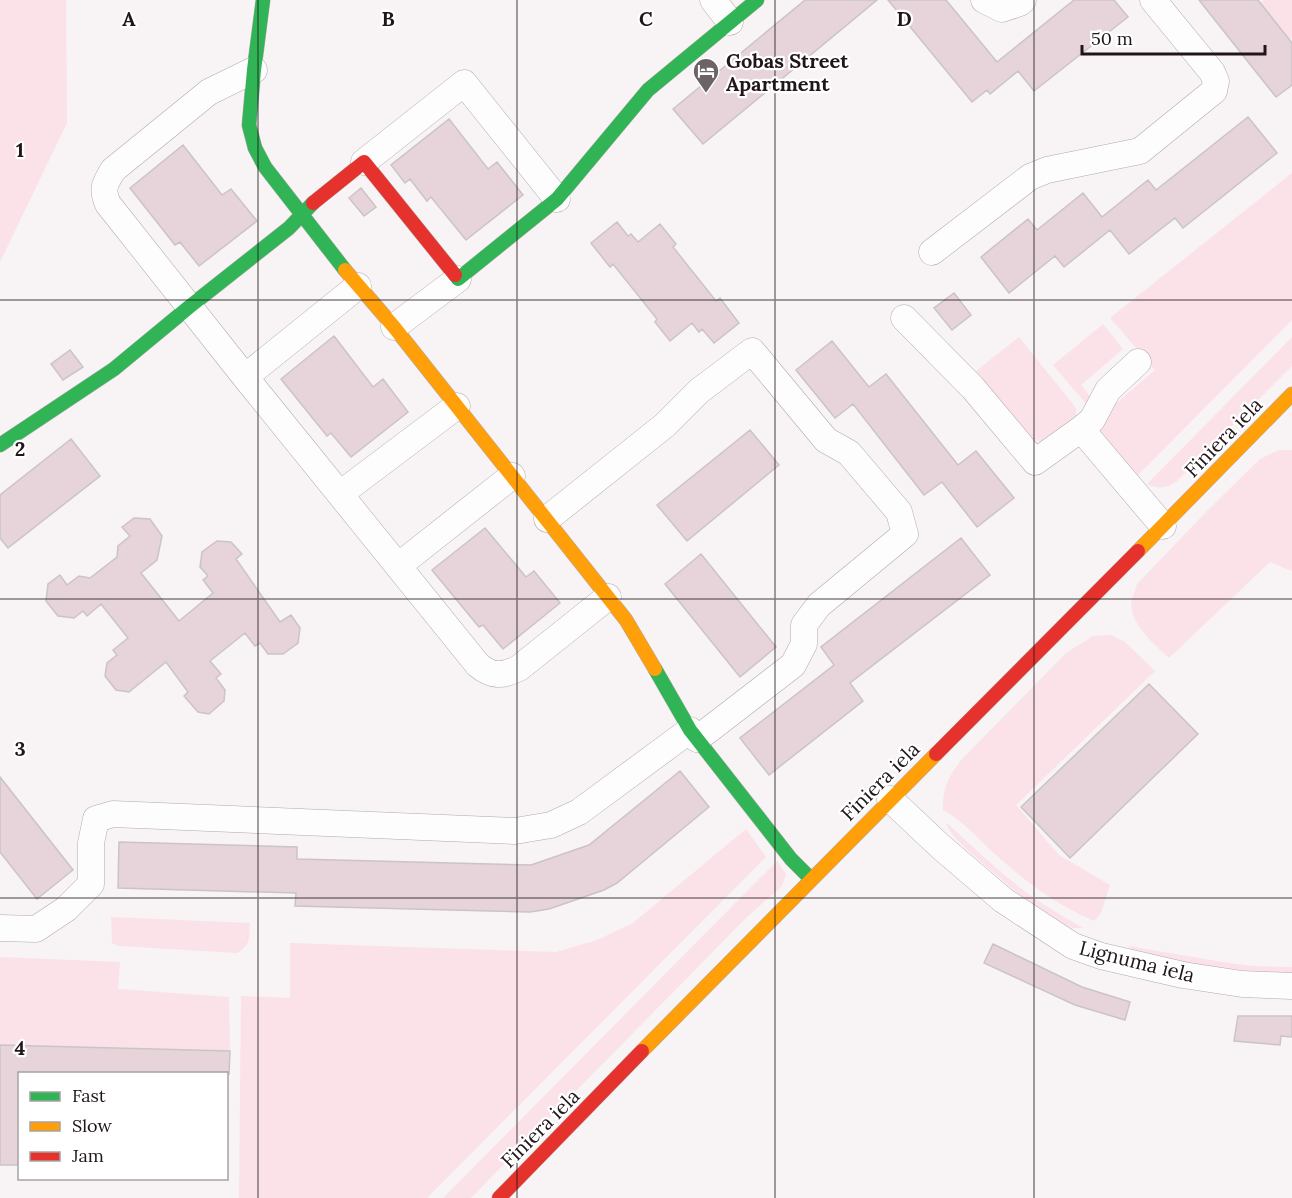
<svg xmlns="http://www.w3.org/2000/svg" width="1292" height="1198" viewBox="0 0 1292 1198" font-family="Lora,serif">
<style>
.green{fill:#fae2e8}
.building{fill:#e6d4da;stroke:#cbc4c6;stroke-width:1.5}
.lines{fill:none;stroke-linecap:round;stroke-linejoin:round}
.street-casing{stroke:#b0aaab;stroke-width:27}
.fast-casing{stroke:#b0aaab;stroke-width:15}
.slow-casing{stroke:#b0aaab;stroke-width:15}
.jam-casing{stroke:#b0aaab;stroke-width:15}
.street{stroke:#fefdfd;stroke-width:26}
.fast{stroke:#30b455;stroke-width:14}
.slow{stroke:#ff9f0a;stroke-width:14}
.jam{stroke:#e5322d;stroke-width:14}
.grid{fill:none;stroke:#201619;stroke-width:1.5;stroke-opacity:0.55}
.labels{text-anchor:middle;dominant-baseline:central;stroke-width:4.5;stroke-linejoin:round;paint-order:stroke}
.poi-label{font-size:20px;font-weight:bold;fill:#201619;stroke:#fff;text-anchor:start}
.street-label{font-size:20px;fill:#201619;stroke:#fff}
.grid-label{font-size:20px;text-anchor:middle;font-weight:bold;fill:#201619;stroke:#fff;stroke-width:4.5;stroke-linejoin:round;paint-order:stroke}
</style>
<rect width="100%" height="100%" fill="#f8f3f4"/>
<!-- green -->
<path class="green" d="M0,0H66L67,123L0,262Z
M1264,0H1292V38L1289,40L1260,3Z
M1292,173V320L1137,476C1129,467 1103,441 1100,432C1099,426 1102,418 1105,413L1155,370L1110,318Z
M1103,324L1123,349L1081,385L1094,401L1088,406L1053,365Z
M1019,337L1076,408V418L1045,441H1039L1031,438L976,371Z
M1292,337V366L1177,481C1165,489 1160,489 1147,484Z
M1279,450H1292V571L1270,562L1169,658C1153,643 1127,622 1132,598C1134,593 1136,588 1137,584L1207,511L1260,459Z
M1111,635L1125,642L1155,671L1016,805L1059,855L1110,885L1101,913L1094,921C1058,906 1026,882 997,856C979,840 964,821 943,810C943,787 948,777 962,759L1066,653L1093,636Z
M946,824H948C974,848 999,872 1027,893C1045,906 1064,917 1083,928H1072L1059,922L1028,902L964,847L952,834Z
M746,829L766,857L427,1198H239L241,996L290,998V943L556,952L597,940L633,923Z
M777,861L786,874L782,886L747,917L471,1198H443Z
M111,917L250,923C249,938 251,945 237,953L119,946L112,943Z
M1128,946L1229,963L1253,966L1292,967V973C1248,972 1205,968 1162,958C1150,955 1138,955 1128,946Z
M0,957L120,962L118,989L229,997L230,1051L0,1045Z"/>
<!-- building -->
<path class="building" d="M805,0H877L703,144L673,109Z
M888,0H946L997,62L1074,0H1114L1128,17L1034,91L1018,71L990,94L987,90L972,102Z
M1199,0H1258L1292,43V85L1276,97Z
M1248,117L1277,153L1183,228L1175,218L1129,254L1110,230L1064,267L1055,256L1009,293L981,257L1028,219L1037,230L1083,193L1102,217L1148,180L1156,190Z
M449,119L488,169L497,162L523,195L466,240L431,197L427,201L410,179L405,183L391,165Z
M183,145L222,195L231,189L257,221L199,266L180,242L175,245L130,188Z
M361,188L376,207L364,216L349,198Z
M617,222L628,236L631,234L638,242L660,224L676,244L673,247L716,301L720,298L739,323L714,343L702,329L699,332L692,323L670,341L655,322L657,319L613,264L610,267L591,243Z
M954,293L971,315L952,330L934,308Z
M334,336L373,387L383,379L408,412L351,457L331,433L327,436L281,379Z
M832,341L869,387L886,374L958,465L976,451L1014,498L977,527L942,482L924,495L853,404L835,418L796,370Z
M70,350L83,367L63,380L51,364Z
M750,430L779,465L687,541L657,505Z
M71,439L100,476L8,548L0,538V495Z
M134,518L150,519L162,536L157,560L141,573L179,621L213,593L203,580L208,576L200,567L202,552L217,541L231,542L242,554L236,559L280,622L291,615L300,628L298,643L283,654H268L260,643L255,646L245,633L210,661L221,674L216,678L225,690L224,701L209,714L198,712L184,696L188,692L166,662L129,692L116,690L105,676L107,663L117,655L113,650L128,638L101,604L87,616L83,611L74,618L58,616L46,601L48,584L60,575L67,585L79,576L90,578L117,557L118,546L130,536L122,527Z
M485,528L526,577L534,571L560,603L503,649L483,625L479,627L432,570Z
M961,538L990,575L850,683L863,701L769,775L740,738L834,665L821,647Z
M701,554L776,647L740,677L665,584Z
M1149,684L1198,734L1070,858L1021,807Z
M680,771L709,807L617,883L604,890L549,909L530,912L295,906L296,893L118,888L119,842L297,847V859L531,865L589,845Z
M0,777L73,870L37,899L0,852Z
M993,944L1082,987L1130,1002L1125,1020L1075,1005L984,963Z
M1238,1016H1292V1037L1281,1036L1280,1045L1234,1041Z
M0,1045L230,1051L229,1074H20V1165H0Z"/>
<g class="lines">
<!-- street casing -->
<g class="street-casing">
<path id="street" d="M713,0L730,22
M984,0L1002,9L1020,3L1023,0
M254,70L209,92L113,170C105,184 101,188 108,204L245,377L478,665C492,677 503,676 519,668L608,597
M364,162L464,83L557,199
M932,252L1030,177L1047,170L1140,151L1214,91L1216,81L1212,72L1153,0
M904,318L973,388L1035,462L1081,429L1163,526
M394,327L458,279
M245,377L358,286
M1081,429L1092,420L1108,390L1138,362
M340,494L457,406
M547,519L665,425L699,391L752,351L826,440L849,453L899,512L905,534L819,605L804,625V644L793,665L697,739
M398,566L512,476
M890,799L941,847L1003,900L1073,946L1101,956L1183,975L1242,984L1292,986
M0,928L36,929L66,909L91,884V843L96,819L113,814L515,831L551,825L579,812L690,730"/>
</g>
<!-- fast casing -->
<g class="fast-casing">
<path id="fast" d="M263,0L254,70L249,125L255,148L265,167L345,270
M455,275L458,279L557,199L648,90L757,0
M0,445L114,369L189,307L289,228L313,203
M655,669L690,730L791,859L811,879"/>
</g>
<!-- slow casing -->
<g class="slow-casing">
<path id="slow" d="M345,270L394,327L626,620L655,669
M1138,551L1292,394
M642,1051L936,754"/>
</g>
<!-- jam casing -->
<g class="jam-casing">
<path id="jam" d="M313,203L364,162L455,275
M936,754L1138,551
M499,1198L642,1051"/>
</g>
<!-- street -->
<use href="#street" class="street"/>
<!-- fast -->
<use href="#fast" class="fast"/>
<!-- slow -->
<use href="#slow" class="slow"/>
<!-- jam -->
<use href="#jam" class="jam"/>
</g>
<!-- grid -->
<path class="grid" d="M258,0V1198M517,0V1198M775,0V1198M1034,0V1198M0,300H1292M0,599H1292M0,898H1292"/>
<!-- icons -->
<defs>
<g id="hotel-pin" transform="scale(1.35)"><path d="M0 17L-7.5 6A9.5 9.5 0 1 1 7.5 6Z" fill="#6c6366" stroke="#fff"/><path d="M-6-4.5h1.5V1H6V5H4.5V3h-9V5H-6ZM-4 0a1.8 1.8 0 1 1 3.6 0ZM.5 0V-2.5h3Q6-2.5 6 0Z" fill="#fff"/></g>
</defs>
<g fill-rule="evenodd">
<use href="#hotel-pin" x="706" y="71"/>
</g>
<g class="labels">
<!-- poi labels -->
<g class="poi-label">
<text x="726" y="60">Gobas Street<tspan x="726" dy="23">Apartment</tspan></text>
</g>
<!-- street labels -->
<g class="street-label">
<text transform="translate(1223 437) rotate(-46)">Finiera iela</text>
<text transform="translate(880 781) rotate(-45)">Finiera iela</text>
<text transform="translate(1137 961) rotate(14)">Lignuma iela</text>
<text transform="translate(540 1128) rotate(-45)">Finiera iela</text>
</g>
</g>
<g class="grid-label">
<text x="129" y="26">A</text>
<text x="388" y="26">B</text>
<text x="646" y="26">C</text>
<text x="904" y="26">D</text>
<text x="20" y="157">1</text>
<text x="20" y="456">2</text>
<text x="20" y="756">3</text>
<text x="20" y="1055">4</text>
</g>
<!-- legend -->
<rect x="18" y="1072" width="210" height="108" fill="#ffffff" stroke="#a6a2a3" stroke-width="1.5"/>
<rect x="30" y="1092" width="30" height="9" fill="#30b455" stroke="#a6a2a3" stroke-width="1.5"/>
<text x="72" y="1102" font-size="18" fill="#201619">Fast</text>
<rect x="30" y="1122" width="30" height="9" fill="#ff9f0a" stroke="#a6a2a3" stroke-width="1.5"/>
<text x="72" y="1132" font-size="18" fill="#201619">Slow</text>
<rect x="30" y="1152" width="30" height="9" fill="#e5322d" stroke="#a6a2a3" stroke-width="1.5"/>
<text x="72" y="1162" font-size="18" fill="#201619">Jam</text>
<!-- scale -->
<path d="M1082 45v9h183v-9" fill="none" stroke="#201619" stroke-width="3"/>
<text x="1091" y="45" font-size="18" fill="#201619" stroke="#ffffff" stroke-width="4.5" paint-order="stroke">50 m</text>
</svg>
